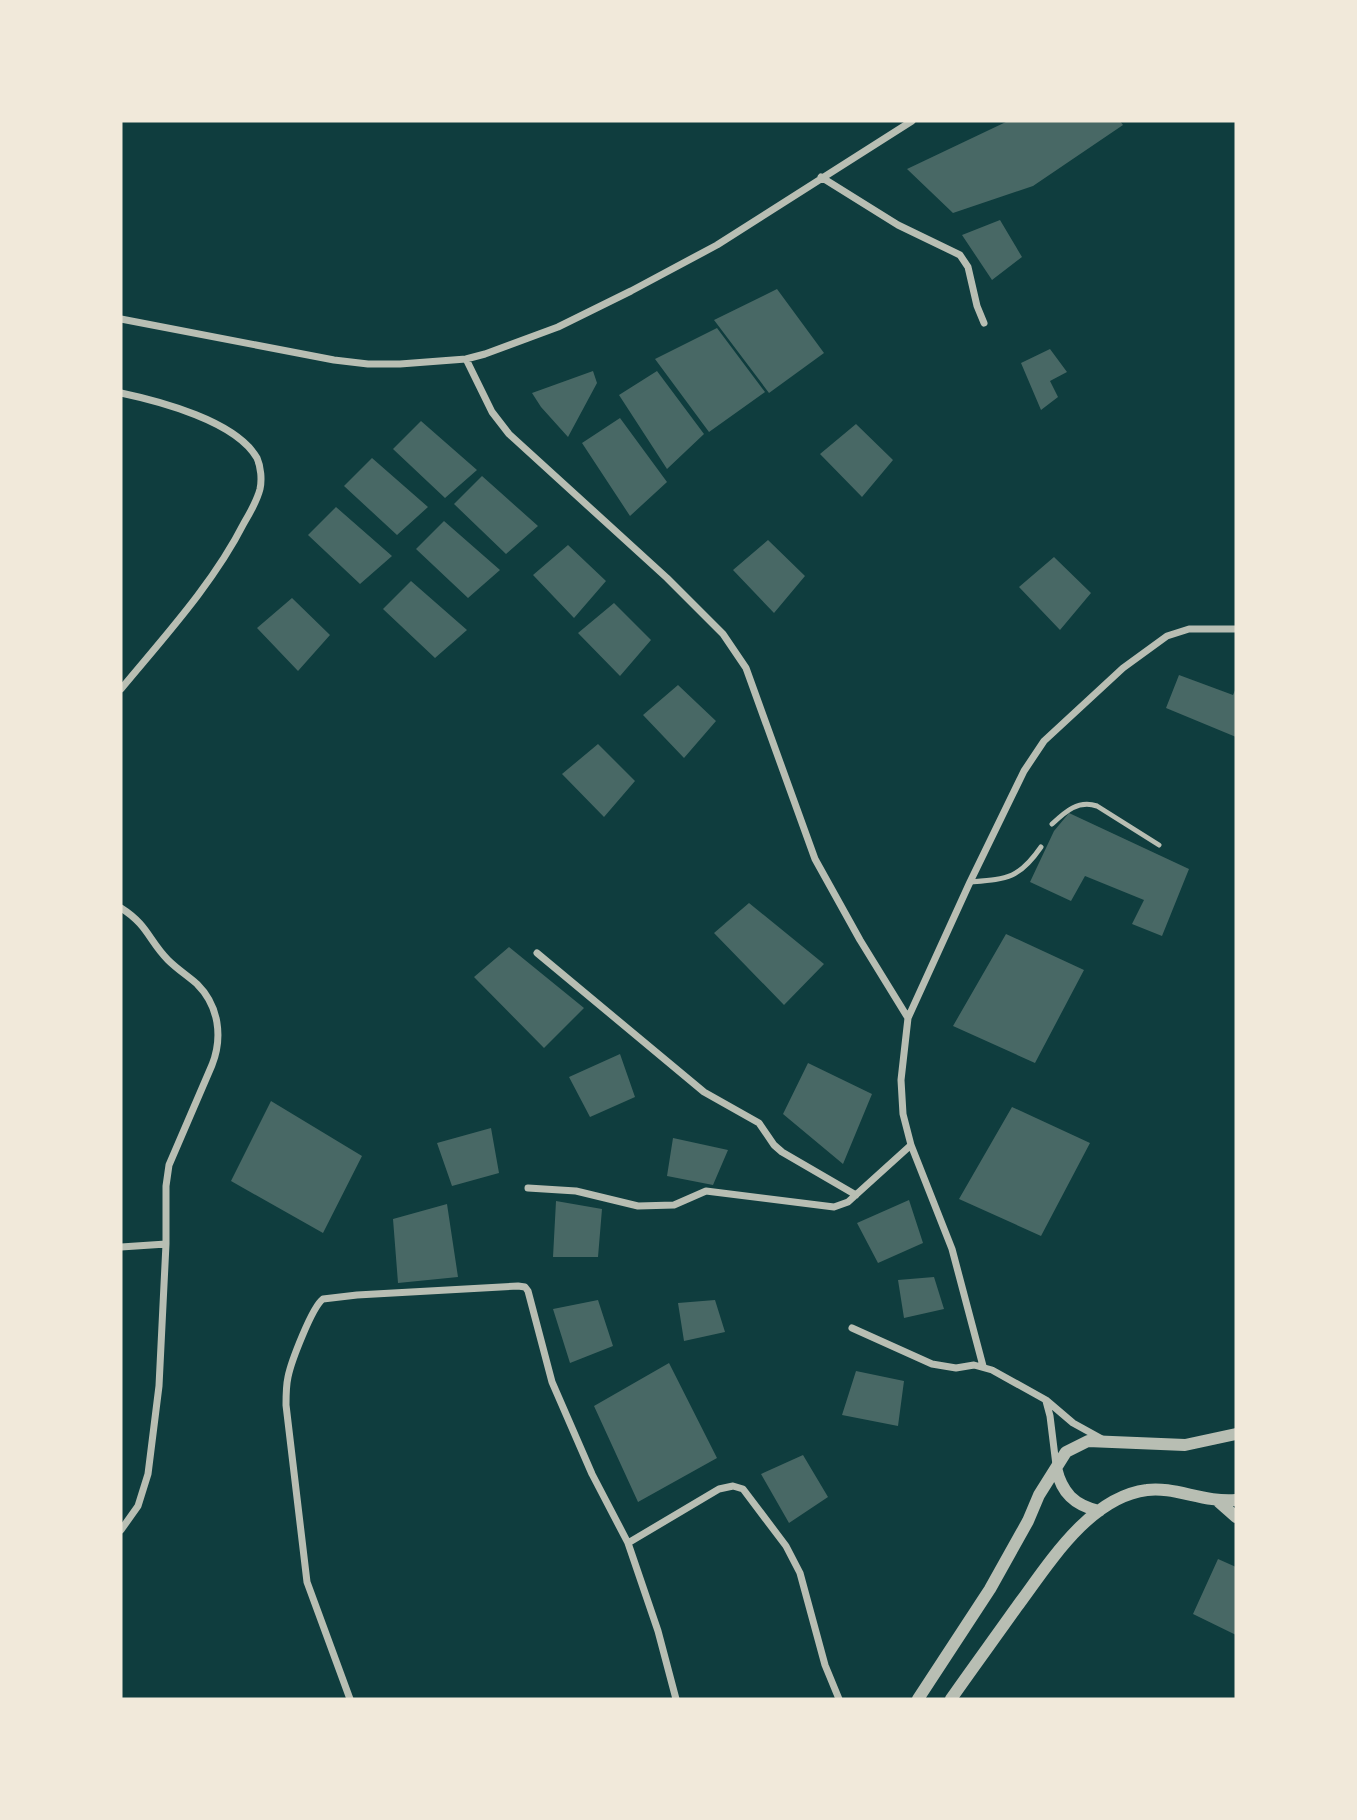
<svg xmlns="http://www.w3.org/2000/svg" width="1357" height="1820" viewBox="0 0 1357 1820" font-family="'Open Sans',sans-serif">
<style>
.building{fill:#486865}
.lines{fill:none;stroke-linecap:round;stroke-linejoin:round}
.service{stroke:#b8beb3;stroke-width:5}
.minor{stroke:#b8beb3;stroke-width:7}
.tertiary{stroke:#b8beb3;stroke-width:12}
</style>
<rect width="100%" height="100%" fill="#0f3d3e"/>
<!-- building -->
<path class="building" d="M1008,121H1120L1123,125L1033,186L953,213L907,169Z
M1000,220L1022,257L992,280L962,235Z
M777,289L824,353L769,393L714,320Z
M717,328L765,392L709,432L655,359Z
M1050,349L1067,372L1050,381L1058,397L1041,410L1021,363Z
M593,371L597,383L568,437L541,407L532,393Z
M657,371L704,434L667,469L619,395Z
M620,418L667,482L630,516L582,443Z
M421,421L477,470L445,498L393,449Z
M856,424L893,460L862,497L820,454Z
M372,458L428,507L397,535L344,486Z
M482,476L538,526L506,554L454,504Z
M336,507L392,556L360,584L308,535Z
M444,521L500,570L468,598L416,549Z
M768,540L805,576L774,613L733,570Z
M568,545L606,581L574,618L533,575Z
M1054,557L1091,593L1060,630L1019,587Z
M411,581L467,630L435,658L383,609Z
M292,598L330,635L298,671L257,628Z
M614,603L651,640L620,676L578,633Z
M1179,675L1233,695L1236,688V737L1166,708Z
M678,685L716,721L684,758L643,715Z
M598,744L635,781L604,817L562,774Z
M1069,813L1189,869L1162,936L1132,924L1144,900L1085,876L1071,901L1030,882L1054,831Z
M749,903L824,964L784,1005L714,933Z
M1006,934L1084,970L1035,1063L953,1026Z
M509,947L584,1008L544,1048L474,977Z
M620,1054L635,1097L590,1117L569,1077Z
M808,1063L872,1094L843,1164L783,1114Z
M271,1101L362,1156L323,1233L231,1181Z
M1012,1107L1090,1143L1041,1236L959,1199Z
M491,1128L499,1173L452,1186L437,1143Z
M673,1138L728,1150L713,1185L667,1176Z
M909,1200L923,1243L878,1263L857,1223Z
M556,1201L602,1209L598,1257H553Z
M447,1204L458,1277L398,1283L393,1219Z
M934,1277L944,1309L904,1318L898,1280Z
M598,1300L613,1346L570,1363L553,1309Z
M715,1300L725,1332L684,1341L678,1303Z
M669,1363L717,1458L638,1502L594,1406Z
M856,1371L904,1381L898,1426L842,1415Z
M803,1455L828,1497L789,1523L761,1474Z
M1218,1559L1236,1567V1635L1193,1614Z"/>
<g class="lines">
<!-- service -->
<path class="service" d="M1052,824C1066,811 1078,800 1097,806L1159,845
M970,882C1007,879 1019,879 1041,847"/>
<!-- minor -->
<path class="minor" d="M821,177L898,225L960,255L968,267L977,306L984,323
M121,319L334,360L368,364H400L466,359L485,354L558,327L631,291L717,245L912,121
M466,359L492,412L509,434L667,578L723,634L746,668L815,859L860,940L908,1018L901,1080L903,1114L911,1145L952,1249L983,1366
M121,393C159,401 236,421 257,458C261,467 262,480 260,489C257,501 250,513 244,523C213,584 164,637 121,689
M121,908C148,925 149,941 168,960C177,969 188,976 197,984C219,1006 223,1037 212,1065L169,1165L166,1186V1244
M537,953L704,1092L759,1123L774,1145L782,1152L856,1195
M908,1018L970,882L1024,771L1044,741L1123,668L1167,636L1189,629H1236
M528,1188L576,1191L638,1206L674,1205L706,1191L834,1207L848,1202L911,1145
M121,1247L166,1244L159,1386L148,1474L138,1506L121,1530
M852,1328L932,1364L956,1368L974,1365L992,1370L1046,1400L1073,1423L1102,1439
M1046,1401L1050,1416L1056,1465
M628,1543L719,1489L733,1486L743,1489L786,1546L800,1573L825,1665L839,1699
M350,1699L307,1582L286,1405C286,1396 286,1386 288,1377C291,1362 312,1307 323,1299L357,1295L518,1286L525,1287L528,1291L552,1382L592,1474L628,1543L658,1631L676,1699"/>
<!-- tertiary -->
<path class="tertiary" d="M1056,1468C1062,1493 1074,1505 1099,1511
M1219,1502L1236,1517
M918,1699L990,1589L1028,1521L1039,1495L1066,1452L1088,1441L1185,1445L1236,1434
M951,1699C972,1669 994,1639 1016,1608C1048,1565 1089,1497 1147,1490C1173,1486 1205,1503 1236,1500"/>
</g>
<!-- border -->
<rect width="1357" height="1820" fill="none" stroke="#f1e9da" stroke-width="245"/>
</svg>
